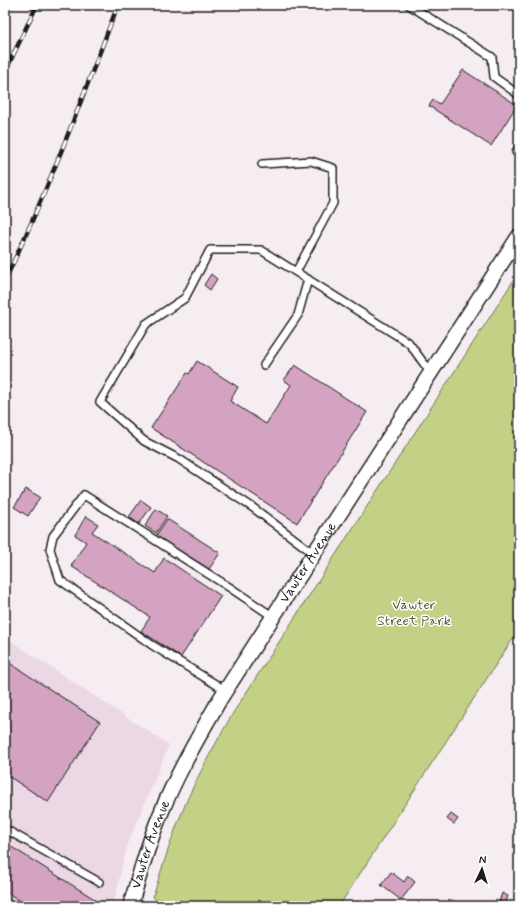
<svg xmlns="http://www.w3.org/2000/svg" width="524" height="911" viewBox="0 0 524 911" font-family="Mynerve,sans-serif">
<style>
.built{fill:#ecd7e4}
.green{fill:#c2d186;stroke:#6f7651}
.building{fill:#d4a3c1;stroke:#1c1c1c}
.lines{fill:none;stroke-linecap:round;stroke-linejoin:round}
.lane-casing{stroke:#1c1c1c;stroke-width:10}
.street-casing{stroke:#1c1c1c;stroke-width:17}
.lane{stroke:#fff;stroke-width:7}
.street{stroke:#fff;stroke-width:14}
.rail-casing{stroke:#1c1c1c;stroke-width:4.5}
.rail{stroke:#fff;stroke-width:3;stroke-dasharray:9;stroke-linecap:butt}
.labels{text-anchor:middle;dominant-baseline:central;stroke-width:3;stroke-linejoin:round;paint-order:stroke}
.street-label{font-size:14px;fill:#1c1c1c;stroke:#fff}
.park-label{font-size:14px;fill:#565b41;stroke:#fff}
</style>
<rect width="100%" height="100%" fill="#f6edf3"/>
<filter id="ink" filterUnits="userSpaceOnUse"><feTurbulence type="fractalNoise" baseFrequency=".025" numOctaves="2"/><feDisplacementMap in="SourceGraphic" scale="8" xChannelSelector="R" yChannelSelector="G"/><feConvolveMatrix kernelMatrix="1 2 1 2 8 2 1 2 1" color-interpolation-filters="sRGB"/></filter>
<g filter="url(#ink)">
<!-- built -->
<path class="built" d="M5,637L169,745L127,846L113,906H5Z"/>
<!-- green -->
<path class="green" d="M519,272V629L339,906H164L153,897C163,864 174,830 188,798C201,769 217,741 233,713Z"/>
<!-- building -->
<path class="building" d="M463,70L517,105L491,146L429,106L433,100L440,104Z
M211,274L217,279L210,290L204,285Z
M197,361L238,387L230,401L266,424L291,385L284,380L295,365L367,412L297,523L151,428L187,373L189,374Z
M26,489L40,497L28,516L14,507Z
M141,500L151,507L139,524L129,517Z
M156,509L167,516L156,533L145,526Z
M86,516L98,524L92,532L155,573L164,558L221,596L181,657L141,631L150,617L71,566L86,542L75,535Z
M167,519L220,553L209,569L156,536Z
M8,662L100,722L48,802L5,774V666Z
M451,814L458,819L454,824L447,819Z
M5,843L96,900L92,906H28L5,891Z
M391,872L404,882L408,876L415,882L401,900L381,885Z
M502,893L508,896L505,904L499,902Z"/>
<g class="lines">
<!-- lane casing -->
<g class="lane-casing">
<path id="lane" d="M409,5L492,57L494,77L519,95
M516,152L519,147
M262,164L311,161L333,168V203L296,272
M264,365L298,315L308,279
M313,553L252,507L179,459L144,441L100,402L146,324L185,298L210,250H261L409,343L430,372
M225,690L152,645L60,580L50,549L53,536L84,495L229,587L272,616
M5,829L99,882"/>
</g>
<!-- street casing -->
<g class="street-casing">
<g id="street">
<path id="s1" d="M130,906C140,875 148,843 161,813C177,773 199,736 220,699L519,236"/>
</g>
</g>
<!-- lane -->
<use href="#lane" class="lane"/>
<!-- street -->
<use href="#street" class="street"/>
<!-- rail casing -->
<g class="rail-casing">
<path id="rail" d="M5,72L37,5
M5,280C48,191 82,98 118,5"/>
</g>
<!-- rail -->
<use href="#rail" class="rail"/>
</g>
</g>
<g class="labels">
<!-- street labels -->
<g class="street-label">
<text stroke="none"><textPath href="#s1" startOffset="389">Vawter Avenue</textPath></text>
<text stroke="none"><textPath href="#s1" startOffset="65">Vawter Avenue</textPath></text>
</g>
<!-- park labels -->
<g class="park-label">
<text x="414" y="605">Vawter<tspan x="414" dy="16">Street Park</tspan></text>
</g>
</g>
<!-- margin -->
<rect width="524" height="911" fill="none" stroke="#fff" stroke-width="20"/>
<rect x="10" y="10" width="504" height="891" fill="none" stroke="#1c1c1c" stroke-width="1.5" filter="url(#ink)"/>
<!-- north arrow -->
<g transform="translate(482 869) rotate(4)" stroke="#ffffff" stroke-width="3" paint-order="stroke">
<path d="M0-3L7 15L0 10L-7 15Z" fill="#1c1c1c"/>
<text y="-6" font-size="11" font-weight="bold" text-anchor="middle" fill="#1c1c1c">N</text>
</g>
</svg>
